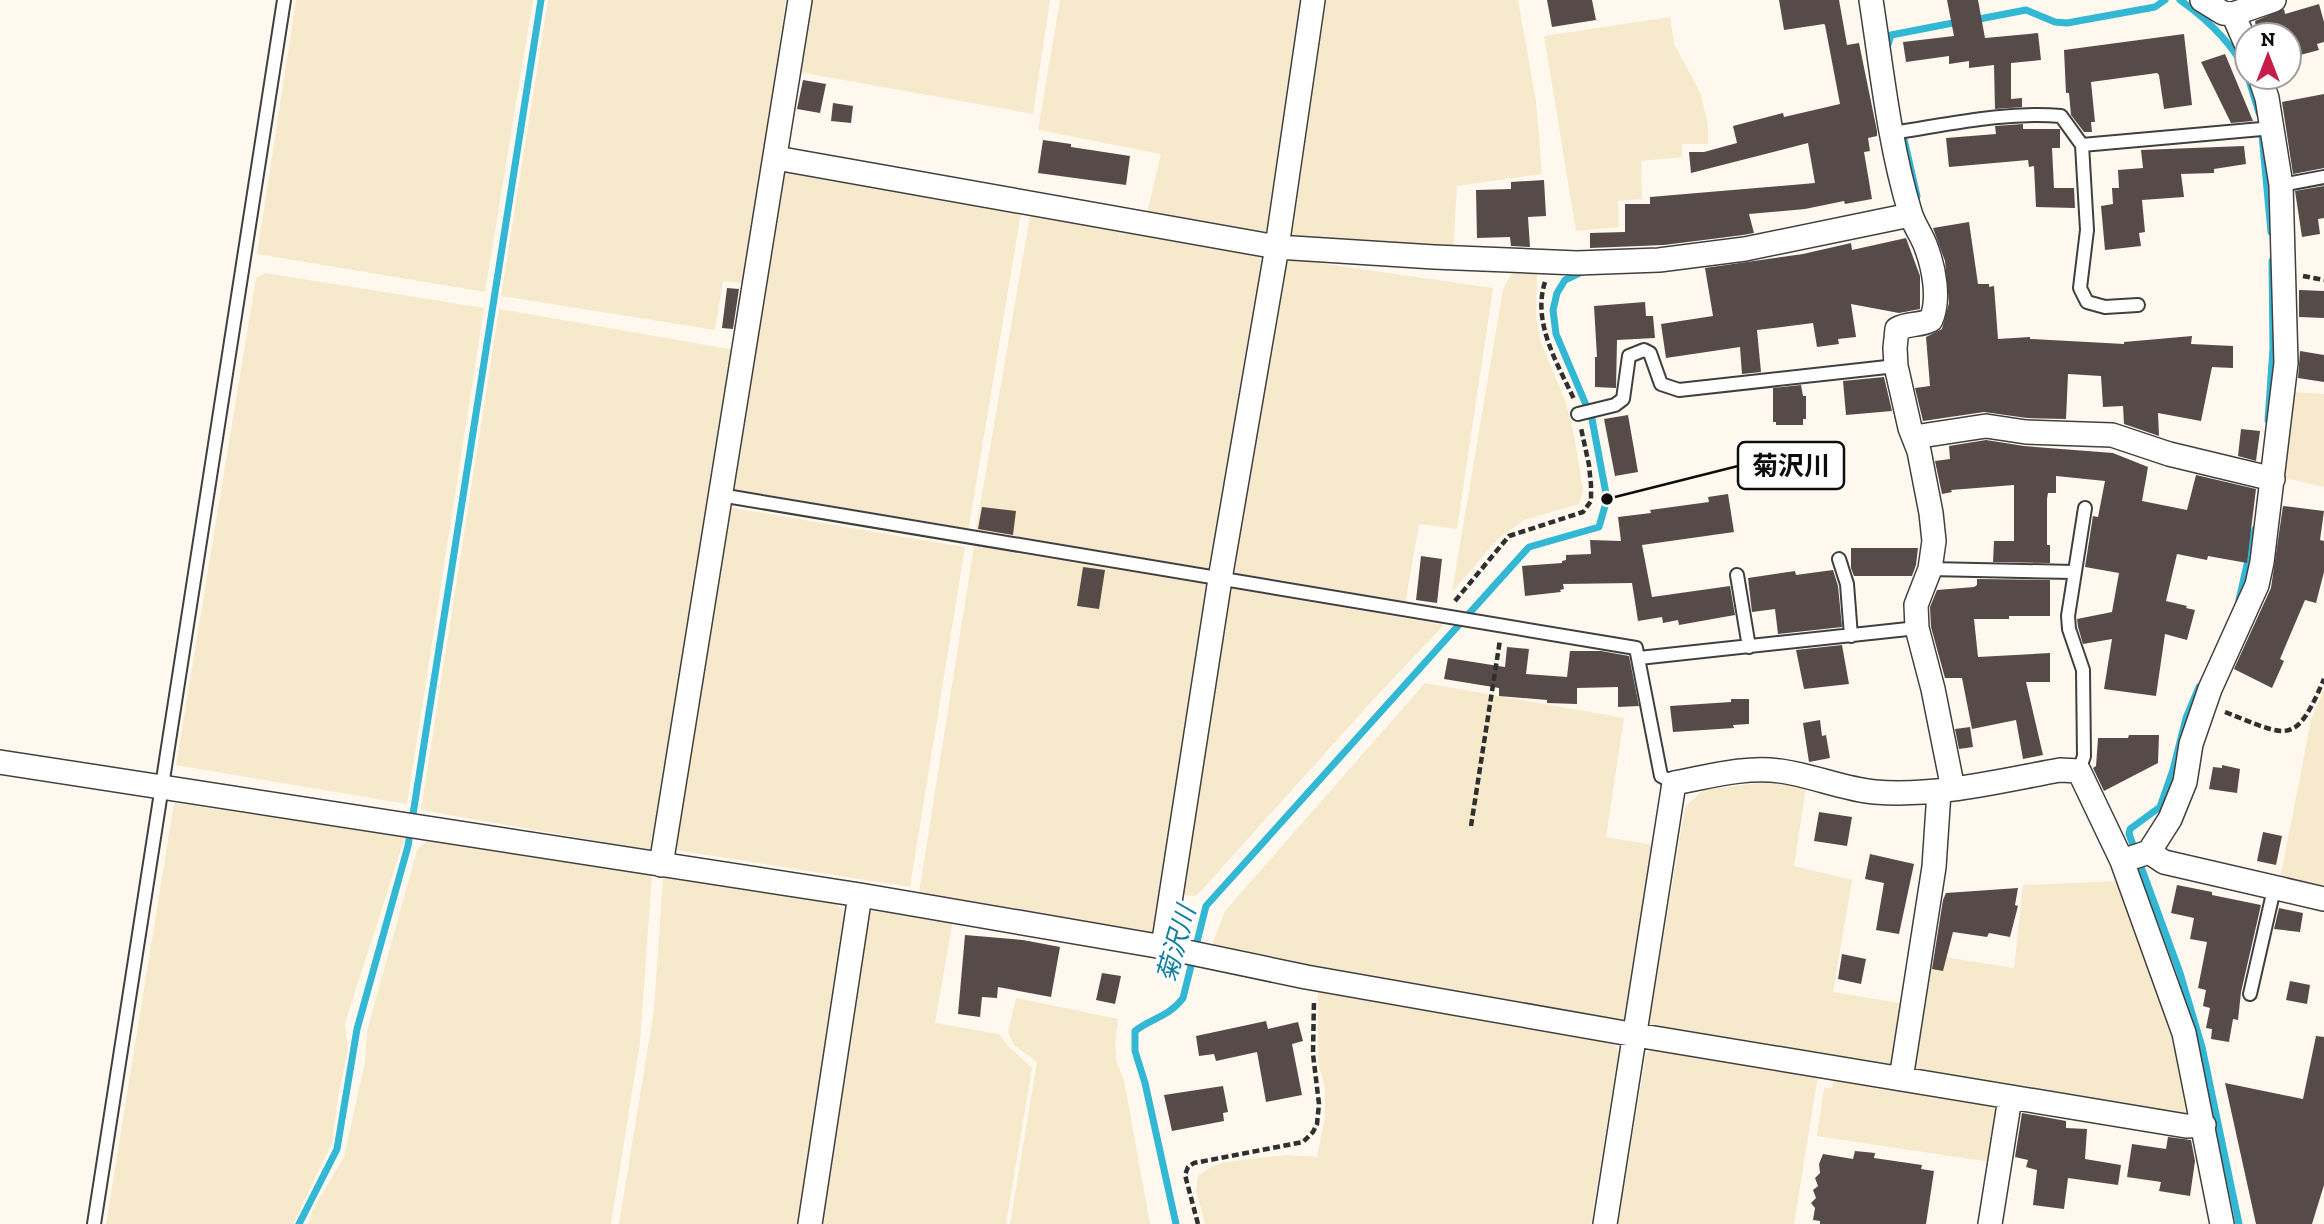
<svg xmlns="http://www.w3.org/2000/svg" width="2324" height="1224" viewBox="0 0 2324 1224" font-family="'Zilla Slab','Noto Sans JP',serif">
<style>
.farmland{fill:#f7eacc}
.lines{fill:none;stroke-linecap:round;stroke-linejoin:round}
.stream{stroke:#32b8d5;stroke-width:7}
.building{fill:#574b49}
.service-casing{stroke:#404040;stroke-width:16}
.minor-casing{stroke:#404040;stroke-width:26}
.path{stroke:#2f2f2f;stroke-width:4.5;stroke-dasharray:7 3.5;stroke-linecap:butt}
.service{stroke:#fff;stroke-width:12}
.minor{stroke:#fff;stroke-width:23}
.labels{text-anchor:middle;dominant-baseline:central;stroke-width:7;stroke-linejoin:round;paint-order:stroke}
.water-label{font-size:26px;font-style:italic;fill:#0f809f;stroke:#fff}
.leader{fill:none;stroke:#0d0d0d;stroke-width:2.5}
.callout-dot{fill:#0d0d0d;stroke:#fff;stroke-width:2.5}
.callout{fill:#fff;stroke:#0d0d0d;stroke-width:2.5}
.callout-label{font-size:26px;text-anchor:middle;font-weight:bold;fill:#0d0d0d}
</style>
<rect width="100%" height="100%" fill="#fff8ee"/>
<!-- farmland -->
<path class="farmland" d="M296,0H533L485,292L257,254Z
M548,0H786L743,283L723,281L715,330L501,296Z
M810,0H1050L1033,114L799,72Z
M1060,0H1303L1269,236L1146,217L1161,154L1038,130Z
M1322,0H1518L1536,101L1542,174L1457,186L1453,249L1298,241L1286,234Z
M1670,17L1674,44L1700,92L1708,125V144H1682V157L1641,161L1642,199L1618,201L1619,227L1576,231L1544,36Z
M781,168L1022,206L968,532L730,491Z
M1031,210L1265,252L1213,574L975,535Z
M1291,259L1493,288L1457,529L1419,524L1405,604L1243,577L1231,570L1280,263Z
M265,273L484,308L407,804L176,765L256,278Z
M1512,273L1537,274L1536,317L1541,342L1566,403L1574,435L1583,491L1579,504L1524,520L1497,540L1452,592L1503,289Z
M499,309L735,350L654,851L421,810Z
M2291,392L2324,394V487L2280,477Z
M728,507L965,547L910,887L669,849Z
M974,546L1205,584L1210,589L1156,938L919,893Z
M1231,588L1444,625L1372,701L1201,891L1195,896L1179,895L1225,592Z
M1425,683L1624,718L1606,837L1653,845L1624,1019L1617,1024L1294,967L1212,945L1225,911Z
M2324,689V887L2280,879L2311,720Z
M1768,782L1806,788L1794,866L1852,880L1833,992L1906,1004L1896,1066L1889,1070L1654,1031L1649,1024L1685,807L1703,790Z
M174,803L405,837L345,1023L348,1050L338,1097L332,1143L293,1224H106Z
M427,841L652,874L640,1042L611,1224H308L314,1207L344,1157L365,1062L367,1031L417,850Z
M663,877L836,904L846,913L799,1224H619L654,1010Z
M2119,881L2175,1036L2191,1114L2189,1117L1920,1076L1915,1069L1932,955L2014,968L2023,885Z
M882,909L953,920L935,1023L999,1034L1008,1046L1032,1068L1006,1224H822L865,917L874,910Z
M1318,992L1613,1044L1619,1050L1591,1224H1205L1196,1190L1198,1176L1211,1167L1225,1162L1286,1155L1317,1157L1325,1116V1088L1318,1063Z
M1016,998L1118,1019L1115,1045L1117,1063L1124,1080L1150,1224H1010L1037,1062L1014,1045L1008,1032Z
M1653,1048L1818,1075L1794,1224H1618L1646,1054Z
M1834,1081L1999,1106L1990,1162L1817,1136L1824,1088H1832Z"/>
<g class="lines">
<!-- stream -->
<path class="stream" d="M2180,0C2208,20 2233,43 2247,74
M1974,20L2026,10L2055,22L2067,23L2155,7L2165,0
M1887,48L1891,35L1958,22
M2248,77L2259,113
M2262,135L2271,232
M1904,139L1917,196
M2268,420L2273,349L2272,261
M2239,600L2255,529
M2199,687L2186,718L2173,770L2160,807L2130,829L2129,834L2180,973L2202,1047L2239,1224
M299,1224L337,1149L357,1029L408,846L541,0
M1176,1224L1145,1083L1135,1051V1031C1152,1018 1170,1016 1183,998L1206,906L1529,547L1599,527L1607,499L1592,419L1556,334L1553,310L1557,293L1565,280L1584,271"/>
</g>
<!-- building -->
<path class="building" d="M1547,0H1592L1596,20L1552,27Z
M1779,0H1839L1847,45L1859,43L1877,131V136L1868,138L1870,151L1864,152L1872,199L1845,204L1844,201L1805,209L1749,214L1754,233L1743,235L1664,245L1590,248V233L1625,232V204H1650V197L1815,183L1808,143L1691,173L1689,152H1704L1737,143L1733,126L1783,113L1784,117L1840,104L1825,25L1824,24L1784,30Z
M1947,0H1978L1985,38L2038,33L2041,60L2011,63V99L2022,98V107L1995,109L1994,65L1969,68V61L1949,64V56L1906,62L1903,42L1954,36Z
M2319,4L2324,22V42L2317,44L2319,50L2289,58V35H2257L2255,21L2284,9L2285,14Z
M2184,34L2192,105L2164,109L2159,75L2157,73L2091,82L2095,122H2091L2092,132H2084L2071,115L2069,93H2066L2064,50Z
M2225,54L2253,121L2231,123L2201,62Z
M803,80L826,84L820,113L797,109Z
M2324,94V168L2293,174L2282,102Z
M833,103L853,106L851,123L831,121Z
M2023,124V129H2060V148H2052L2054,188H2074L2075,208L2036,207L2034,166L2029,167L2028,160L1949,167L1946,138L1996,134L1995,126Z
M1043,140L1071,144V147L1130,156L1126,185L1038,173Z
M2244,146L2246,164L2214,169V173L2181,174L2184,197L2142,200L2145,232L2139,233L2141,246L2105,250L2101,206L2113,204L2112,188H2119L2118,170L2143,168L2141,150Z
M1544,180L1546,216L1528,217L1530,247L1511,246L1510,237L1477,238L1476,190L1511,189V182Z
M2324,186V218L2318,219L2320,234L2302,237L2295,191Z
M1969,222L1978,284H1989V287L1994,286L1998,339L2030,337V339L2124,344V342L2192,336L2191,344L2233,346V368L2212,367L2201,421L2158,413L2159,436L2124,424L2123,406L2103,407L2101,376L2068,374L2066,419L2027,418L1984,412L1923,421L1915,388L1930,386L1926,337L1942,329L1949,303L1945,261L1933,228Z
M1906,238L1920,276V309L1899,313L1851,304L1856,337L1838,339L1839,344L1817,347L1813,323L1757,330L1761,372L1742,374L1740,347L1666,358L1661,324L1713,316L1705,268L1803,254L1851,243L1852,250Z
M727,288L739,289L733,329L722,328Z
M2299,290L2324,291V318L2299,317Z
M1645,302L1646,316H1653L1655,338L1617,340L1616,388L1595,387V357H1597L1594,306Z
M2300,351L2324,355V382L2298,378Z
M1884,377L1892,411L1846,415L1843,381Z
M1801,385L1803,396H1806V419H1803V425H1776V422H1773V388Z
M1628,415L1638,472L1615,476L1604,419Z
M2241,429L2260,431L2256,461L2238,456Z
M1986,440L2024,446L2113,453L2148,467L2142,501L2187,510L2196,475L2256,489L2247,563L2208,556L2207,560L2177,554L2166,601L2187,606L2186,608L2195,610L2187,640L2165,634L2156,696L2104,689L2112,639L2083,644L2078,627L2077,619L2112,612L2119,573L2085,567L2093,516L2098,517L2105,481L2056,476V493H2048L2047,499V545H2050V563L1993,562L1994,541H2014V485L1951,490L1952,492L1942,494L1935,461L1950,459L1949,446Z
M1728,494L1734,532L1642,545L1652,597L1730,586L1735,615L1679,625L1678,620L1663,623L1662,617L1638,621L1632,583L1563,584L1564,589L1560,590L1561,592L1525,596L1522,566L1562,563V561L1566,560V555L1591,554L1590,540L1621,541L1618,517L1651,513L1650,510L1709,502L1708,497Z
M2283,506L2324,511L2320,540L2324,541V572L2316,603L2305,600L2280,659L2284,661L2272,688L2234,669L2271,588Z
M982,507L1016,511L1013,535L978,529Z
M1851,548H1918L1916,565L1912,576H1854L1851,568Z
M1421,556L1442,559L1437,603L1416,600Z
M1083,567L1105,570L1099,609L1077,606Z
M1833,570L1838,586L1842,627L1778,634L1775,609L1752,612L1748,578L1795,571L1796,575Z
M1977,579L2050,580V616H2009V619H1974L1978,657L2050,653V682H2026L2043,755L2023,759L2016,720L1972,729L1962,678H1945L1931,627L1930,607L1937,590L1974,587L1977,585Z
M1842,645L1849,684L1804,689L1796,650Z
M1507,647L1529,649L1526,674L1567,677L1570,651H1601L1629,656L1639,706L1618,707V687L1577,688V704L1547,703V700L1499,696V688L1444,679L1448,658L1505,667Z
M1731,699H1749V724L1733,725L1734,728L1673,732L1670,706L1731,702Z
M1820,720L1822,736L1826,735L1830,758L1809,762L1803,723Z
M1970,727L1973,747L1959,749L1955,729Z
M2129,735H2159L2158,763L2104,791L2093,768L2096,766L2098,738H2128Z
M2222,765L2240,769L2237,793L2209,789L2213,767L2222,768Z
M1819,812L1852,817L1847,846L1814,841Z
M2263,832L2282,836L2276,865L2257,861Z
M1870,854L1914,864L1899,934L1876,930L1884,883L1865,879Z
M2177,885L2212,892V895L2261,905L2241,992L2238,1020L2233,1019L2229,1042L2211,1039L2212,1029L2206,1028L2210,1008L2203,1006L2206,990L2198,988L2207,942L2190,939L2194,918L2171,913Z
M2018,888L2015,905L2018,906L2010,937L1989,933L1987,937L1953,932L1943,971L1932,969L1943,900L1946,893Z
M2279,908L2303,913L2300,932L2274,929Z
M965,935L1023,940L1060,947L1051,997L998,987L997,998L982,997L980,1017L958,1014Z
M1842,954L1866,959L1861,984L1838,979Z
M1102,973L1121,976L1115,1004L1096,1000Z
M2290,981L2310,985L2307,1004L2286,1000Z
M1266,1021L1268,1029L1298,1022L1303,1041L1292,1044L1302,1095L1266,1102L1257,1052L1216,1061L1214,1054L1199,1056L1196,1036Z
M2316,1036L2324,1037V1185L2312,1224H2256L2225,1083L2303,1099Z
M1223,1086L1228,1112L1223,1113L1224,1121L1172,1131L1164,1095Z
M2022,1113L2066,1121V1128L2087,1129L2085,1159L2121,1165L2118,1185L2068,1178L2064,1209L2033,1205L2037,1170L2026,1167L2028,1160L2015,1157Z
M2168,1137L2191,1140L2195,1161L2190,1196L2159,1191L2161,1182L2127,1177L2132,1144L2166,1149Z
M1855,1151L1875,1153L1874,1158L1922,1165L1921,1169L1934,1171L1926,1224H1820V1221L1813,1220L1815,1208L1811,1203L1816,1198L1813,1190L1818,1186L1815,1178L1820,1173L1819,1164L1823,1154L1853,1159Z"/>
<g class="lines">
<!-- service casing -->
<g class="service-casing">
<path id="service" d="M1892,133C1946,125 2005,111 2061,116L2082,145L2087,230L2080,288L2087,302L2105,307L2138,305
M2082,145L2273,128
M2281,185L2324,177
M1578,414L1615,405L1623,399L1629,356L1644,350L1650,353L1661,384L1679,390L1896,366
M720,495L1636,648L1661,776L1674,783
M1839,559L1847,584L1851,636
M1930,569L2074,572
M1737,575L1749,647
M1639,658L1917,628
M2079,771L2084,756L2083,670L2069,629L2068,616L2085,508
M2250,994L2274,889
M94,1224L284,0"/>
</g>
<!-- minor casing -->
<g class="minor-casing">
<path id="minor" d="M1871,0C1882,71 1889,143 1910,212C1913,224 1922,235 1926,247C1934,268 1940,299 1931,320C1919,326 1908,323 1897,329L1895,348L1896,366L1910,428L1919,451L1931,513L1934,541L1930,569L1916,605L1917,628L1933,689L1953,789
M2202,0L2223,13L2233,14L2274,0
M2233,14L2247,46
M776,158L1277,247L1434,257L1577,263L1659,260L1745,249L1910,215
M1914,437L1986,426L2026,432L2112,435L2169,454L2273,479
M0,762L860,895L1163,947L1306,977L1636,1035L2186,1126L2204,1125
M2149,852L2164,862L2324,899
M2122,861L2184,1033L2222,1224
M661,865L800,0
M1163,947L1220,579L1277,247L1313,0
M1901,1079L1934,867L1939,792
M810,1224L860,895
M1605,1224L1674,783C1708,777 1745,766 1780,771C1812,775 1842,789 1875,792C1937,797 1999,781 2060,770L2079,771L2122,861L2149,852L2170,819L2185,782L2191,744L2210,689L2257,585L2262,562L2286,363L2281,185L2267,98L2260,77
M1990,1224L2010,1098"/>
</g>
<!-- path -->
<path class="path" d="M2303,276L2324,280
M1545,282C1532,322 1557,363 1574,399
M1455,601L1509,536L1583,512L1591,501V485L1589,465L1581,428
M2225,712C2289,737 2295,747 2324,679
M1471,826L1500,640
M1198,1224L1185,1175L1188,1167L1194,1163L1303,1142L1313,1132L1317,1124L1319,1104L1313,1054L1314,1000"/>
<!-- service -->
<use href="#service" class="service"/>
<!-- minor -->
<use href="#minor" class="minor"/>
</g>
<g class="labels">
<!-- water labels -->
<g class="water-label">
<text transform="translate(1176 944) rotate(-74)">菊沢川</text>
</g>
</g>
<!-- callouts -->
<path class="leader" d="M1607 499L1738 466"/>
<circle class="callout-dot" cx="1607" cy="499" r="7"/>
<rect class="callout" x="1738" y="442" width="106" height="47" rx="7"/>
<g class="callout-label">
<text x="1791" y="475">菊沢川</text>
</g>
<!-- north arrow -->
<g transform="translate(2268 56)"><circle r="33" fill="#ffffff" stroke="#9e9e9e" stroke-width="2"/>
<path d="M0-5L12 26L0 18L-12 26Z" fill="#c61d4a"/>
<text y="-10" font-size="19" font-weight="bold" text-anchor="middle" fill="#0d0d0d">N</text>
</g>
</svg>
